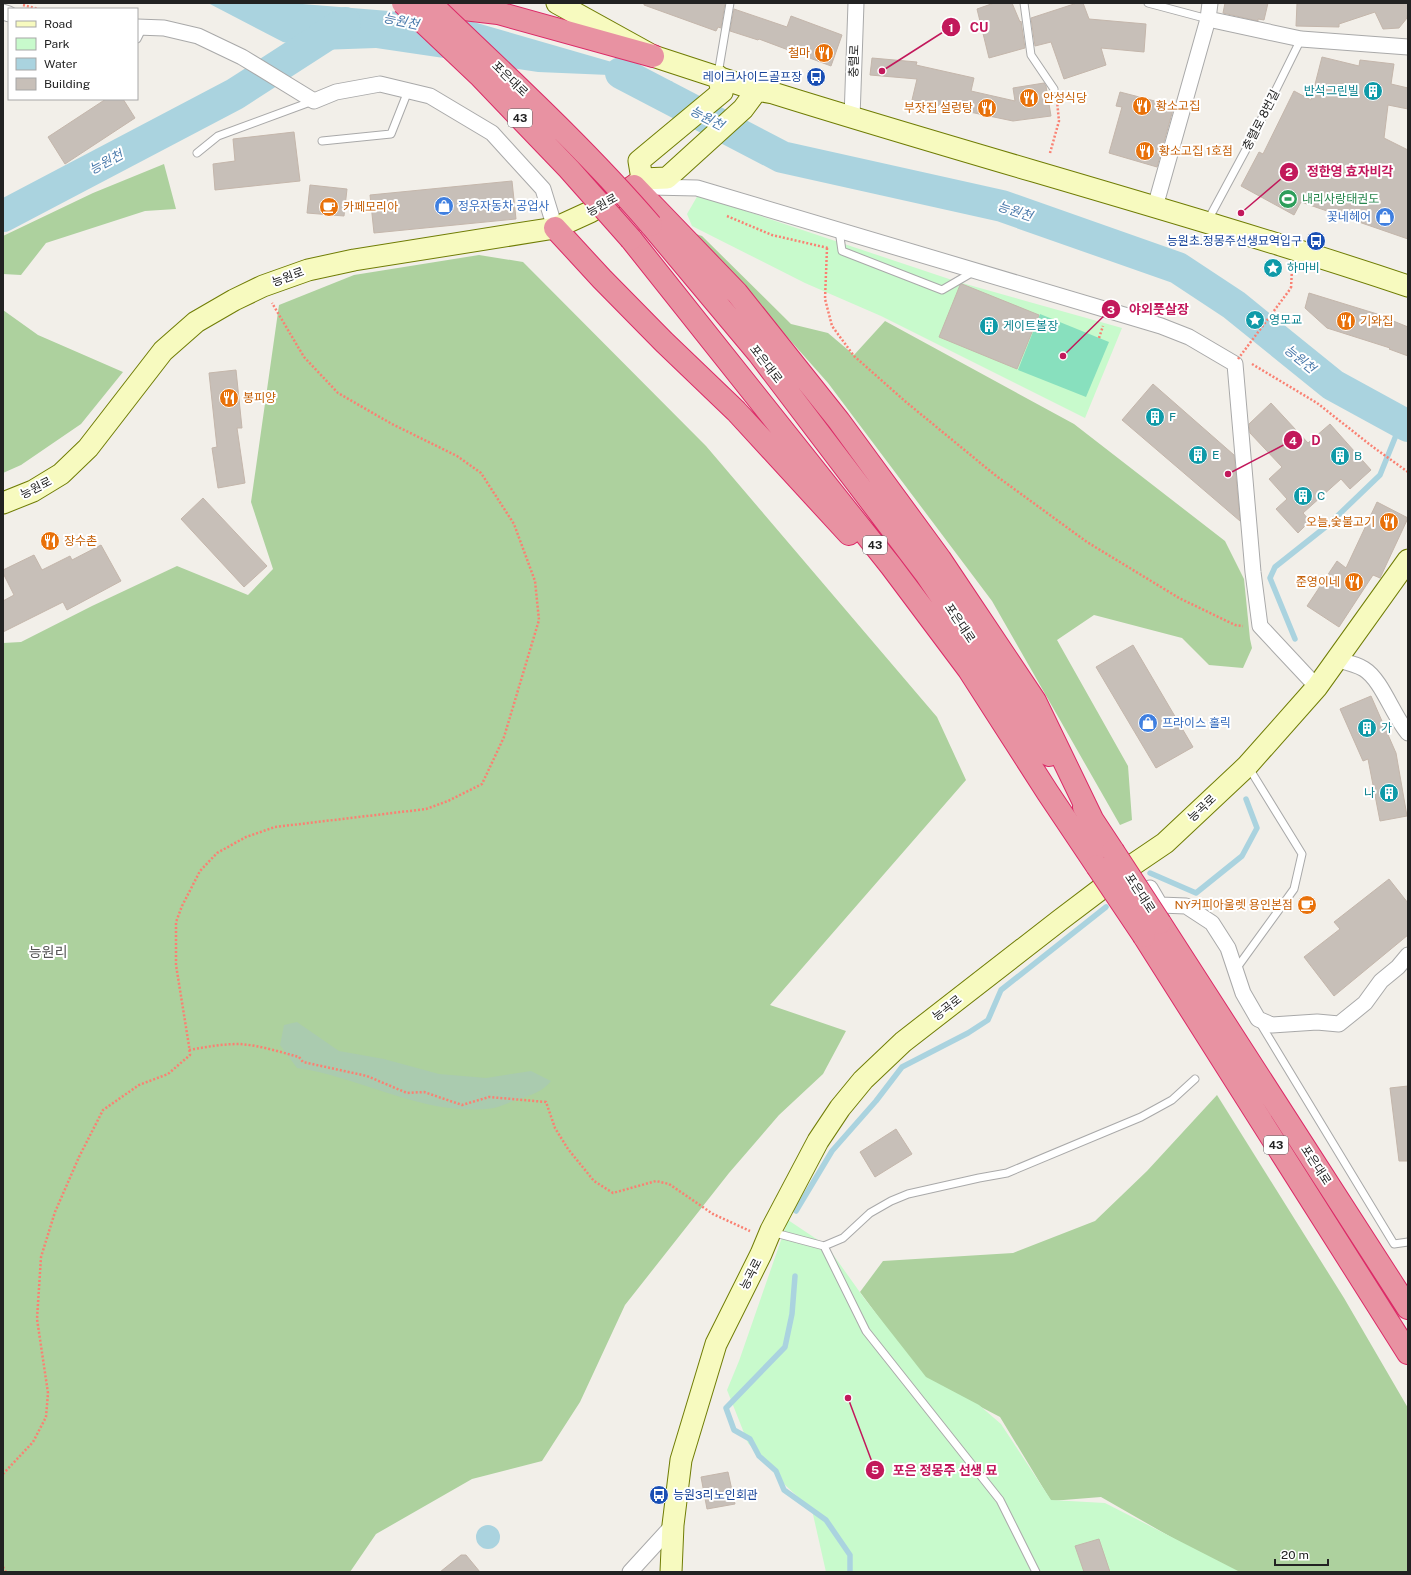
<svg xmlns="http://www.w3.org/2000/svg" width="1411" height="1575" viewBox="0 0 1411 1575" font-family="'Public Sans','Noto Sans KR',sans-serif">
<style>
.forest{fill:#add19e}
.cemetery{fill:#aacbaf}
.park{fill:#c8facc}
.pitch{fill:#88e0be}
.water{fill:#aad3df}
.lines{fill:none;stroke-linecap:round;stroke-linejoin:round}
.stream{stroke:#aad3df;stroke-width:5.5}
.river{stroke:#aad3df;stroke-width:32}
.building{fill:#c7bfb8;stroke:#c4b6ab}
.lane-casing{stroke:#a9a9a9;stroke-width:9}
.street-casing{stroke:#a9a9a9;stroke-width:17}
.secondary-casing{stroke:#707d05;stroke-width:23}
.highway-casing{stroke:#dc2a67;stroke-width:24}
.path{stroke:#fa8072;stroke-width:2.5;stroke-dasharray:2 2;stroke-linecap:butt}
.lane{stroke:#fff;stroke-width:7}
.street{stroke:#fff;stroke-width:15}
.secondary{stroke:#f7fabf;stroke-width:21}
.highway{stroke:#e892a2;stroke-width:22}
.highway-bridge-casing{stroke:#dc2a67;stroke-width:24;stroke-linecap:butt}
.path-bridge{stroke:#fa8072;stroke-width:2.5;stroke-dasharray:2 2;stroke-linecap:butt}
.highway-bridge{stroke:#e892a2;stroke-width:22}
.labels{text-anchor:middle;dominant-baseline:central;stroke-width:4;stroke-linejoin:round;paint-order:stroke}
.shield{fill:#fff;stroke:#646464;stroke-width:1}
.shield-label{font-size:11px;font-weight:bold;fill:#222}
.food-label{font-size:12px;fill:#c56008;stroke:#fff;text-anchor:start}
.street-label{font-size:12px;fill:#222;stroke:#fff}
.transit-label{font-size:12px;fill:#164399;stroke:#fff;text-anchor:end}
.culture-label{font-size:12px;fill:#0d838f;stroke:#fff;text-anchor:start}
.leisure-label{font-size:12px;fill:#27864d;stroke:#fff;text-anchor:start}
.shop-label{font-size:12px;fill:#366cbe;stroke:#fff;text-anchor:start}
.water-label{font-size:13px;font-style:italic;fill:#4a7aab;stroke:#fff}
.quarter-label{font-size:14px;fill:#555;stroke:#fff}
.leader{fill:none;stroke:#c2185b;stroke-width:1.5}
.callout-dot{fill:#c2185b;stroke:#fff;stroke-width:1.5}
.mark-label{font-size:12px;text-anchor:middle;font-weight:bold;fill:#fff}
.callout-label{font-size:13px;text-anchor:middle;font-weight:bold;fill:#c2185b;stroke:#fff;stroke-width:4;stroke-linejoin:round;paint-order:stroke}
</style>
<rect width="100%" height="100%" fill="#f2efe9"/>
<!-- forest -->
<path class="forest" d="M164,164L176,209L145,211L46,243L21,275L3,274V236L93,193Z
M696,234L702,236L791,324L828,333L854,355L885,321L1074,424L1225,541L1244,579L1250,639L1252,648L1243,668L1209,665L1182,638L1094,615L1057,640L1128,766L1132,820L1120,825L992,601L828,383Z
M479,255L523,262L706,446L937,717L966,780L770,1005L846,1031L823,1074L779,1115L729,1173L625,1305L580,1402L542,1461L472,1479L376,1534L350,1572H3V643L21,642L92,606L177,566L248,595L273,569L251,502L279,305L354,275Z
M3,310L38,335L123,372L81,424L21,465L3,473Z
M1217,1095L1344,1298L1408,1408V1572H1232L1101,1497L1051,1501L1000,1417L922,1376L860,1292L883,1261L1013,1253L1095,1221L1147,1171Z"/>
<!-- cemetery -->
<path class="cemetery" d="M297,1022L339,1051L384,1059L439,1074L486,1078L531,1071L551,1081C542,1092 533,1094 520,1099C511,1101 502,1106 494,1108C426,1118 362,1077 297,1068L280,1045L284,1025Z"/>
<!-- park -->
<path class="park" d="M698,195L955,281L1122,328L1085,418L881,316L805,283L692,226L687,214Z
M788,1220L827,1246L864,1298L926,1377L979,1405L1001,1424L1051,1500L1105,1503L1240,1572H826L812,1510L784,1484L748,1443L727,1390L739,1361Z"/>
<!-- pitch -->
<path class="pitch" d="M1040,314L1109,342L1086,397L1018,370Z"/>
<!-- water -->
<path class="water" d="M208,3H290L389,11L470,21L636,69L673,82L647,104L609,75L538,72L376,48L320,50L283,42Z
M476 1537a12 12 0 1 1 24 0a12 12 0 1 1-24 0Z"/>
<g class="lines">
<!-- stream -->
<path class="stream" d="M1295,639L1270,578L1275,567L1328,525L1380,475L1401,423
M1150,873L1196,893L1242,856L1257,828L1246,799
M796,1211L832,1151L876,1101L902,1067L968,1033L988,1020L1001,990L1106,907
M795,1276L792,1314L785,1347L726,1408L734,1430L750,1439L759,1456L776,1471L784,1490L826,1520L850,1555V1572"/>
<!-- river -->
<path class="river" d="M621,73L782,157L1002,206L1178,268L1234,305L1333,385L1408,426
M3,216L235,94L345,23"/>
</g>
<!-- building -->
<path class="building" d="M644,3H725L721,28L718,27L716,31L644,5Z
M994,3H1012L1020,22L1021,21L1025,48L989,58L977,9Z
M1077,3H1083L1089,19L1146,24L1144,52L1101,48L1106,65L1064,79L1051,42L1035,46L1031,18Z
M1225,3H1268L1264,20L1258,19V21L1223,13Z
M1297,3H1408V11L1407,18L1399,28L1383,29L1375,12L1339,24V27L1296,26Z
M734,9L787,27L791,16L842,35L831,66L759,39L758,40L730,31Z
M1322,57L1359,66L1360,60L1394,64L1391,84L1408,88V109L1388,105L1384,138L1408,150V239L1301,202L1294,215L1241,186L1259,152L1263,154L1294,91L1311,100Z
M872,58L917,62L916,65L974,78L971,91L1015,101L1013,88L1044,83L1046,86L1051,116L1013,121L912,100L917,79L870,75Z
M1120,92L1174,106L1157,167L1109,153L1122,107L1116,106Z
M106,99H123L135,118L65,164L48,137Z
M294,132L300,181L215,190L213,164L235,161L233,139Z
M512,181L516,219L374,233L370,195Z
M310,185L347,189L344,216L307,213Z
M962,284L1039,315L1017,369L939,337L960,285Z
M1309,293L1387,317L1386,318L1408,327V356L1389,349L1390,348L1327,328L1305,308Z
M236,370L242,428H237L245,483L218,488L212,448L217,447L209,373Z
M1153,384L1234,455L1240,521L1122,420Z
M1271,403L1308,443L1330,424L1371,470L1350,489L1341,479L1303,513L1310,521L1298,533L1276,509L1287,499L1269,479L1282,467L1250,433L1249,424Z
M203,498L267,566L244,587L181,519Z
M1377,502L1408,518L1380,578L1373,575L1339,627L1307,606L1337,561L1346,568Z
M101,545L121,581L67,610L63,602L3,632V601L14,595L3,573V570L34,555L42,570L70,556L72,560Z
M1133,645L1193,747L1156,768L1096,667Z
M1371,696L1396,753L1407,816L1380,821L1368,759L1363,761L1340,709Z
M1389,879L1408,903V935L1334,996L1304,957L1340,929L1334,922Z
M1408,1086V1161H1399L1390,1088Z
M896,1129L912,1154L875,1177L860,1152Z
M728,1472L735,1504L707,1509L701,1477Z
M1099,1539L1110,1572H1084L1075,1546Z
M461,1555H466L480,1572H440Z"/>
<g class="lines">
<!-- lane casing -->
<g class="lane-casing">
<path id="lane" d="M1024,3L1031,55L1054,89
M1148,3L1208,19
M137,39L143,27
M718,74L730,3
M322,141L391,134L408,91
M197,153L218,136L313,101
M1208,220L1250,142L1301,39
M839,230L842,251L942,290L973,272
M1236,969L1294,889L1302,854L1249,768
M1260,1023L1394,1244L1408,1242
M773,1231L779,1234L824,1246L866,1331L1000,1500L1036,1572
M824,1246L843,1238L870,1213L891,1201L908,1194L979,1178L1007,1173L1141,1117L1172,1100L1195,1079"/>
</g>
<!-- street casing -->
<g class="street-casing">
<path id="street" d="M3,12L9,14
M1208,19L1210,3
M137,27L164,28L198,36L242,57L314,101L336,92L380,84L430,96L492,133L543,189L555,228
M852,118L856,3
M650,187L697,188L1161,326L1189,337L1235,364L1253,572L1260,626L1317,687
M1155,207L1208,19L1301,39L1408,47
M1337,660C1346,662 1356,664 1364,669C1382,680 1393,716 1408,733
M1150,888L1160,905L1186,906L1212,923L1228,948L1243,993L1258,1019L1272,1025L1317,1022L1339,1024L1365,1003L1381,981L1398,967L1408,955
M630,1572L673,1525"/>
</g>
<!-- secondary casing -->
<g class="secondary-casing">
<path id="secondary" d="M557,3L653,56L757,90L773,93C984,159 1198,216 1408,286
M642,179L639,161L722,92L718,76
M3,503L33,491L61,474L88,448L163,351L196,322L234,300L263,286L308,270L354,260L555,228L590,212L634,186L642,179L667,178L743,109L757,90
M671,1572L673,1525L681,1460L716,1344L761,1254L771,1230L818,1141L840,1108L863,1080L903,1042L1060,920L1134,864L1165,843L1247,766L1317,687L1408,560"/>
</g>
<!-- highway casing -->
<g class="highway-casing">
<path id="highway" d="M421,4L498,13L653,56
M634,186L737,293L839,421L940,559L1035,701L1092,819
M651,225L759,354L926,574L1049,755
M555,228L602,279L664,342L736,411L849,534
M631,239L891,566L969,670L1048,793L1097,866
M1084,807L1113,851
M1160,923L1408,1308
M1144,936L1408,1353"/>
</g>
<!-- path -->
<path class="path" d="M23,5L39,9
M1050,153L1059,121L1057,101
M727,216L772,235L828,248
M827,248L825,299L832,326L854,356L906,402L995,475L1087,542L1179,598L1235,625L1243,626
M1291,288L1292,269
M1099,338L1103,326
M1252,364L1317,403L1373,447L1408,472
M189,1050C206,1047 222,1044 239,1044C259,1045 280,1052 299,1057L303,1062L367,1076L407,1093L424,1092L462,1105L489,1097L546,1102L555,1128L568,1149L594,1181L613,1193L656,1181L669,1184L713,1214L750,1231
M3,1474L33,1442L46,1417L48,1393L37,1319L41,1257L55,1212L79,1157L103,1110L139,1085L168,1074L190,1055L189,1046L176,965V922L182,906L200,871L217,853L246,837L275,827L426,809L448,801L482,784L504,737L539,620L535,581L514,524L481,473L457,456L392,424L338,393L304,357L272,303
M3,1567L6,1572"/>
<!-- lane -->
<use href="#lane" class="lane"/>
<!-- street -->
<use href="#street" class="street"/>
<!-- secondary -->
<use href="#secondary" class="secondary"/>
<!-- highway -->
<use href="#highway" class="highway"/>
<!-- highway-bridge casing -->
<g class="highway-bridge-casing">
<path id="highway-bridge" d="M403,3L479,75L569,169L631,239
M430,3C505,75 583,146 651,225
M1113,851L1160,923
M1097,866L1144,936"/>
</g>
<!-- path-bridge -->
<path class="path-bridge" d="M1238,359L1291,288"/>
<!-- highway-bridge -->
<use href="#highway-bridge" class="highway-bridge"/>
</g>
<!-- icons -->
<defs>
<g id="restaurant-disc" transform="scale(1)"><circle r="9.5" fill="#e8710a" stroke="#fff"/><path d="M-5-6h1v4h1v-4h1v4h1v-4h1v5L-1.5 .5V6h-2V.5L-5-1ZM5-6V6H3V1.5H1.5Q1.5-4 5-6Z" fill="#fff"/></g>
<g id="bus-disc" transform="scale(1)"><circle r="9.5" fill="#1a4fb4" stroke="#fff"/><path d="M-5-6H5V4H4V6H2V4H-2V6H-4V4H-5ZM-3.5-4V0h7V-4ZM-3.5 1.2v1.5H-2V1.2ZM2 1.2v1.5H3.5V1.2Z" fill="#fff"/></g>
<g id="building-disc" transform="scale(1)"><circle r="9.5" fill="#0f9aa8" stroke="#fff"/><path d="M-4-6H4V6H1V3H-1V6H-4ZM-2.5-4.3h1.7v1.8h-1.7ZM.8-4.3h1.7v1.8H.8ZM-2.5-1h1.7V.8h-1.7ZM.8-1h1.7V.8H.8Z" fill="#fff"/></g>
<g id="stadium-disc" transform="scale(1)"><circle r="9.5" fill="#2e9e5b" stroke="#fff"/><path d="M0-5a6.5 5 0 1 0 0 10a6.5 5 0 1 0 0-10ZM-3.5-1.8h7v3.6h-7Z" fill="#fff"/></g>
<g id="shop-disc" transform="scale(1)"><circle r="9.5" fill="#3f7fe0" stroke="#fff"/><path d="M-5-2.5h2.3a2.7 3.5 0 0 1 5.4 0H5L5.5 6h-11ZM-1.5-2.5h3a1.5 2.3 0 0 0-3 0Z" fill="#fff"/></g>
<g id="cafe-disc" transform="scale(1)"><circle r="9.5" fill="#e8710a" stroke="#fff"/><path d="M-5.5-4.5H6V0H3Q3 3.5 0 3.5H-2.5Q-5.5 3.5-5.5 0ZM3-3.2v2h1.7v-2ZM-6 4.5H4V6H-6Z" fill="#fff"/></g>
<g id="sight-disc" transform="scale(1)"><circle r="9.5" fill="#0f9aa8" stroke="#fff"/><path d="M0-6L1.8-2.2L6-1.7L2.9 1.2L3.7 5.4L0 3.3L-3.7 5.4L-2.9 1.2L-6-1.7L-1.8-2.2Z" fill="#fff"/></g>
</defs>
<g fill-rule="evenodd">
<use href="#restaurant-disc" x="824" y="53"/>
<use href="#bus-disc" x="816" y="77"/>
<use href="#building-disc" x="1373" y="91"/>
<use href="#restaurant-disc" x="1029" y="98"/>
<use href="#restaurant-disc" x="1142" y="106"/>
<use href="#restaurant-disc" x="987" y="108"/>
<use href="#restaurant-disc" x="1145" y="151"/>
<use href="#stadium-disc" x="1288" y="199"/>
<use href="#shop-disc" x="444" y="206"/>
<use href="#cafe-disc" x="329" y="207"/>
<use href="#shop-disc" x="1385" y="217"/>
<use href="#bus-disc" x="1316" y="241"/>
<use href="#sight-disc" x="1273" y="268"/>
<use href="#sight-disc" x="1255" y="320"/>
<use href="#restaurant-disc" x="1346" y="321"/>
<use href="#building-disc" x="989" y="326"/>
<use href="#restaurant-disc" x="229" y="398"/>
<use href="#building-disc" x="1155" y="417"/>
<use href="#building-disc" x="1198" y="455"/>
<use href="#building-disc" x="1340" y="456"/>
<use href="#building-disc" x="1303" y="496"/>
<use href="#restaurant-disc" x="1389" y="522"/>
<use href="#restaurant-disc" x="50" y="541"/>
<use href="#restaurant-disc" x="1354" y="582"/>
<use href="#shop-disc" x="1148" y="723"/>
<use href="#building-disc" x="1367" y="728"/>
<use href="#building-disc" x="1389" y="793"/>
<use href="#cafe-disc" x="1307" y="905"/>
<use href="#bus-disc" x="659" y="1495"/>
</g>
<g class="labels">
<!-- shield labels -->
<g class="shield">
<rect x="508" y="109" width="24" height="18" rx="3"/>
<rect x="863" y="536" width="24" height="18" rx="3"/>
<rect x="1264" y="1136" width="24" height="18" rx="3"/>
</g>
<g class="shield-label">
<text x="520" y="118">43</text>
<text x="875" y="545">43</text>
<text x="1276" y="1145">43</text>
</g>
<!-- food labels -->
<g class="food-label">
<text x="810" y="53" text-anchor="end">철마</text>
<text x="1043" y="98">안성식당</text>
<text x="1156" y="106">황소고집</text>
<text x="973" y="108" text-anchor="end">부잣집 설렁탕</text>
<text x="1159" y="151">황소고집 1호점</text>
<text x="343" y="207">카페모리아</text>
<text x="1360" y="321">기와집</text>
<text x="243" y="398">봉피양</text>
<text x="1375" y="522" text-anchor="end">오늘,숯불고기</text>
<text x="64" y="541">장수촌</text>
<text x="1340" y="582" text-anchor="end">준영이네</text>
<text x="1293" y="905" text-anchor="end">NY커피아울렛 용인본점</text>
</g>
<!-- street labels -->
<g class="street-label">
<text transform="translate(854 61) rotate(-88)">충렬로</text>
<text transform="translate(510 79) rotate(44)">포은대로</text>
<text transform="translate(1261 120) rotate(-63)">충렬로 8번길</text>
<text transform="translate(602 205) rotate(-29)">능원로</text>
<text transform="translate(288 277) rotate(-20)">능원로</text>
<text transform="translate(766 364) rotate(52)">포은대로</text>
<text transform="translate(36 488) rotate(-27)">능원로</text>
<text transform="translate(960 623) rotate(56)">포은대로</text>
<text transform="translate(1202 808) rotate(-43)">능곡로</text>
<text transform="translate(1140 893) rotate(57)">포은대로</text>
<text transform="translate(947 1008) rotate(-38)">능곡로</text>
<text transform="translate(1316 1165) rotate(57)">포은대로</text>
<text transform="translate(751 1274) rotate(-63)">능곡로</text>
</g>
<!-- transit labels -->
<g class="transit-label">
<text x="802" y="77">레이크사이드골프장</text>
<text x="1302" y="241">능원초.정몽주선생묘역입구</text>
<text x="673" y="1495" text-anchor="start">능원3리노인회관</text>
</g>
<!-- culture labels -->
<g class="culture-label">
<text x="1359" y="91" text-anchor="end">반석그린빌</text>
<text x="1287" y="268">하마비</text>
<text x="1269" y="320">영모교</text>
<text x="1003" y="326">게이트볼장</text>
<text x="1169" y="417">F</text>
<text x="1212" y="455">E</text>
<text x="1354" y="456">B</text>
<text x="1317" y="496">C</text>
<text x="1381" y="728">가</text>
<text x="1375" y="793" text-anchor="end">나</text>
</g>
<!-- leisure labels -->
<g class="leisure-label">
<text x="1302" y="199">내리사랑태권도</text>
</g>
<!-- shop labels -->
<g class="shop-label">
<text x="458" y="206">정우자동차 공업사</text>
<text x="1371" y="217" text-anchor="end">꽃네헤어</text>
<text x="1162" y="723">프라이스 홀릭</text>
</g>
<!-- water labels -->
<g class="water-label">
<text transform="translate(401 21) rotate(12)">능원천</text>
<text transform="translate(707 118) rotate(28)">능원천</text>
<text transform="translate(106 162) rotate(-28)">능원천</text>
<text transform="translate(1015 211) rotate(18)">능원천</text>
<text transform="translate(1300 359) rotate(39)">능원천</text>
</g>
<!-- quarter labels -->
<g class="quarter-label">
<text x="48" y="952">능원리</text>
</g>
</g>
<!-- callouts -->
<path class="leader" d="M882 71L951 27M1241 213L1289 172M1063 356L1111 309M1228 474L1293 440M848 1398L875 1470"/>
<g class="callout-dot">
<circle cx="882" cy="71" r="4"/>
<circle cx="1241" cy="213" r="4"/>
<circle cx="1063" cy="356" r="4"/>
<circle cx="1228" cy="474" r="4"/>
<circle cx="848" cy="1398" r="4"/>
<circle cx="951" cy="27" r="10"/>
<circle cx="1289" cy="172" r="10"/>
<circle cx="1111" cy="309" r="10"/>
<circle cx="1293" cy="440" r="10"/>
<circle cx="875" cy="1470" r="10"/>
</g>
<g class="mark-label">
<text x="951" y="32">1</text>
<text x="1289" y="176">2</text>
<text x="1111" y="314">3</text>
<text x="1293" y="445">4</text>
<text x="875" y="1474">5</text>
</g>
<g class="callout-label">
<text x="979" y="32">CU</text>
<text x="1350" y="176">정한영 효자비각</text>
<text x="1159" y="314">야외풋살장</text>
<text x="1316" y="445">D</text>
<text x="945" y="1475">포은 정몽주 선생 묘</text>
</g>
<!-- border -->
<rect width="1411" height="1575" fill="none" stroke="#222222" stroke-width="8"/>
<!-- legend -->
<rect x="8" y="8" width="130" height="92" fill="#ffffff" stroke="#a7a7a7"/>
<rect x="16" y="21" width="20" height="6" fill="#f7fabf" stroke="#a7a7a7"/>
<text x="44" y="28" font-size="12" fill="#222222">Road</text>
<rect x="16" y="38" width="20" height="12" fill="#c8facc" stroke="#a7a7a7"/>
<text x="44" y="48" font-size="12" fill="#222222">Park</text>
<rect x="16" y="58" width="20" height="12" fill="#aad3df" stroke="#a7a7a7"/>
<text x="44" y="68" font-size="12" fill="#222222">Water</text>
<rect x="16" y="78" width="20" height="12" fill="#c7bfb8" stroke="#a7a7a7"/>
<text x="44" y="88" font-size="12" fill="#222222">Building</text>
<!-- scale -->
<path d="M1275 1559v6h53v-6" fill="none" stroke="#222222" stroke-width="2"/>
<text x="1281" y="1559" font-size="12" fill="#222222" stroke="#ffffff" stroke-width="3" paint-order="stroke">20 m</text>
</svg>
